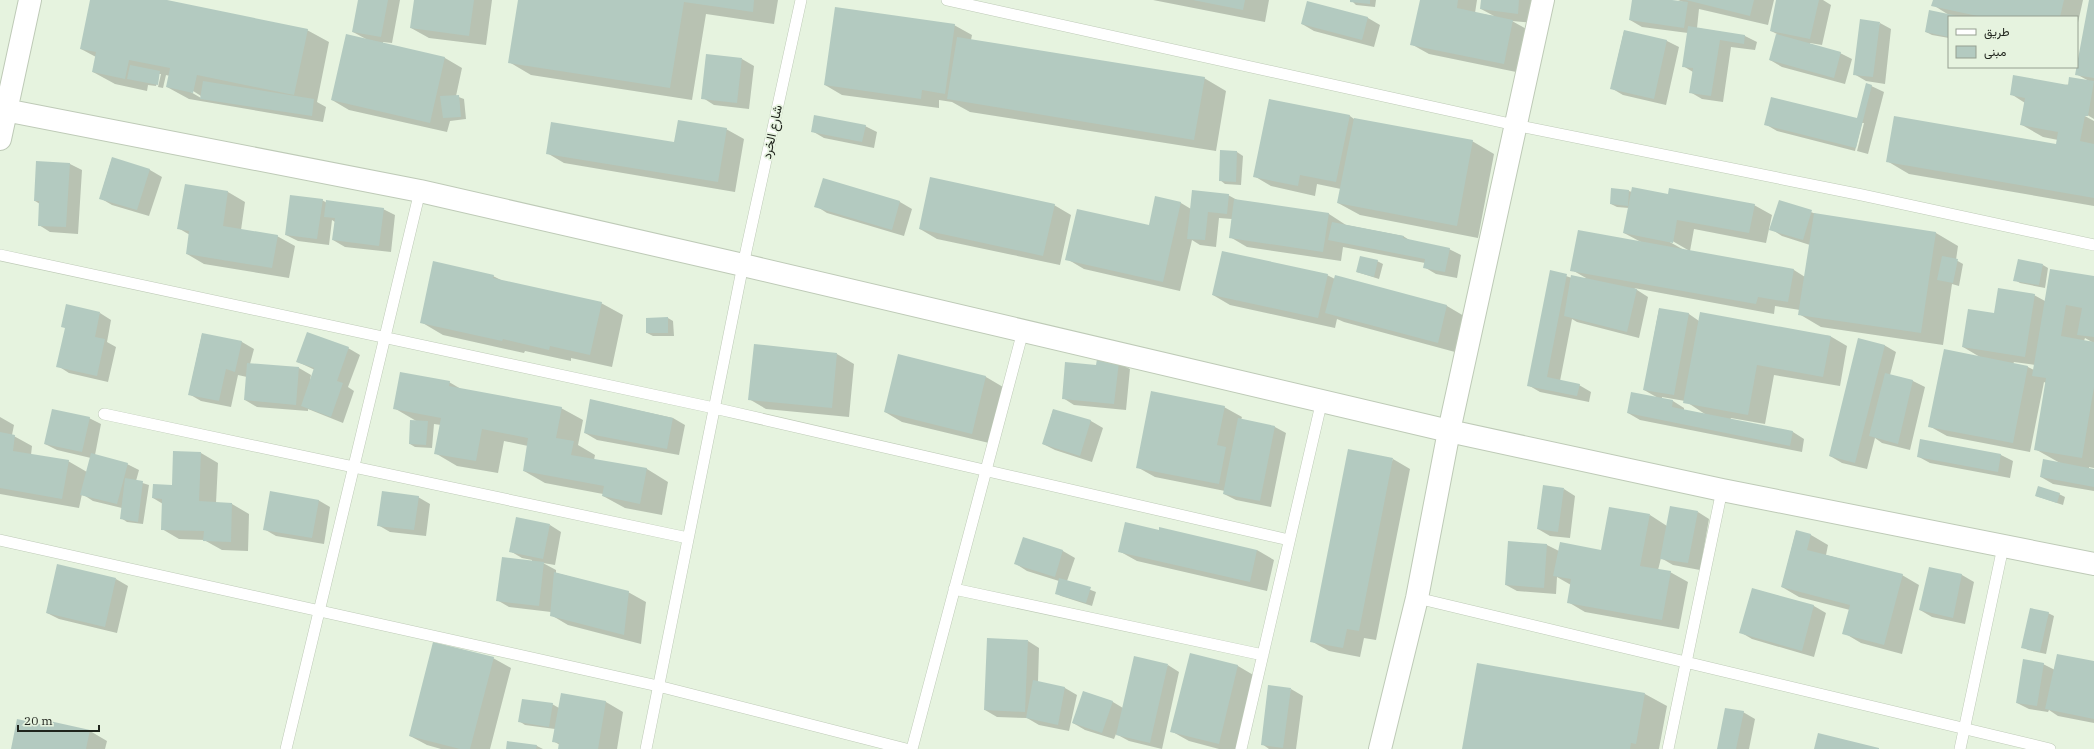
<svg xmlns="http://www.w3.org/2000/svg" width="2094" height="749" viewBox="0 0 2094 749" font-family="'IBM Plex Serif',Vazirmatn,serif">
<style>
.shadow{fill:#0003;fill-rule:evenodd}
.building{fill:#b3cac0}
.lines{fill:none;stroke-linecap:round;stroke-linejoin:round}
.lane-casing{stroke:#becab7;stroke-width:12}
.secondary-casing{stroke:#becab7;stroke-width:24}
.lane{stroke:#fff;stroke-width:11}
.secondary{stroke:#fff;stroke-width:22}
.labels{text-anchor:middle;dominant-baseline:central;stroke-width:3.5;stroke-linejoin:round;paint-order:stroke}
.street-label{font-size:13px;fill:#1f231c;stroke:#e6f3df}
</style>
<rect width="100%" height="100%" fill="#e6f3df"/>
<!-- shadow -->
<path class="shadow" d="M91,0H162L307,30L329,42L317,102L326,107L323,122L189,99L167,87L170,76L166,75L163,88L158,87L161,74H159L156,86L148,85L147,91L115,84L93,72L96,57L81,49ZM190,89L201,96V98L189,91Z
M359,0H400L392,43L383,42V44L445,58L462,68L456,96L464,99L466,119L450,121L447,132L349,110L332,100L366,39L353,32Z
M415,0H492L486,45L429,38L411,28Z
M519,0H778L774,24L706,14L692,100L531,75L509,62Z
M1153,0H1269L1265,22Z
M1351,0H1376L1375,7L1356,5Z
M1421,0H1477L1475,13L1494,16L1481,9L1482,0H1538L1535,23L1512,21L1530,31L1521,73L1429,54L1411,44Z
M1633,0H1665L1683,2L1678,0H1774L1768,25L1699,9L1697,28L1745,36L1757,42L1755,50L1731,47L1723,102L1702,99L1690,92L1693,72L1683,66L1688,33L1642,27L1630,20Z
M1777,0H1823L1831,5L1822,45L1810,43V44L1840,53L1852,59L1845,84L1782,67L1770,60L1777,34L1771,31Z
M1934,0H2083L2077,27V17H1949V38L1932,35L1926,32L1949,15L1933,5Z
M2090,0H2094V119L2084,113L2083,115L2094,121V206L1909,174L1887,161L2057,145L2058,140L2043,137L2022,125L2025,103L2011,94L2089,81L2076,74Z
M1308,2L1368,18L1380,25L1374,47L1314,31L1302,24Z
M1880,23L1891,29L1885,84L1866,81L1854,74Z
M954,25L972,35L971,40L1204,78L1226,91L1216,151L970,112L952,102L939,100V108L842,95L825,85Z
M1624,31L1667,41L1679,47L1666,105L1623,95L1611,88Z
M742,59L754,66L749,109L714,105L703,98Z
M1867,84L1884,92L1868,154L1857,151L1864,123H1862L1855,151L1777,131L1765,124L1857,120Z
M1270,100L1350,116L1354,119L1472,141L1494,154L1478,238L1360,215L1338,203L1341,189L1317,184L1315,196L1271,186L1254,176Z
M865,126L877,132L874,148L824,138L812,131Z
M726,129L744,139L735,192L564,163L547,153L675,143Z
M1221,151L1237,152L1243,156L1241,185L1225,184L1220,180Z
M112,158L150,170L162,177L149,216L112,205L100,198Z
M37,162L70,164L82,170L78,234L50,232L39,225L40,204L35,201Z
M824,180L900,202L912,209L904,236L827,213L816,206Z
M186,185L228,192L245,202L241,230L277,236L295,246L289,278L204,264L187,254L190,235L178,228Z
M1629,191L1632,192L1754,205L1772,215L1766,243L1694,229L1690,251L1794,270L1805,277L1810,245L1782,236L1771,229L1780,201L1819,215L1936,233L1958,246L1956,260L1963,264L1959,286L1952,284L1943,345L1821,327L1799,314L1800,310L1775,306L1774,314L1634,288L1648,297L1639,338L1577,322L1572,319L1560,381L1579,385L1591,392L1589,402L1540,392L1528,385L1551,271L1572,278H1586L1572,270L1641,242L1624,233L1629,208L1617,207L1611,204ZM1669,239L1688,250H1684L1668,241Z
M1228,195L1239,201L1329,214L1346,225L1403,236L1411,241L1449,249L1461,255L1457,278L1436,274L1424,267L1425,263L1343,247L1341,261L1247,247L1230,237L1232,219L1219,218L1216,247L1200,245L1192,240L1180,291L1084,269L1067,259L1150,226L1156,198L1181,203L1191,209Z
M322,200L327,203L383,209L395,215L391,252L345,247L333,240L335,222L332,220L329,245L298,241L286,235Z
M1054,205L1071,215L1060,265L937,239L920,229Z
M1377,261L1383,264L1379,279L1357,272Z
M2043,265L2048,268L2045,288L2020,283L2015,280Z
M1327,275L1335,279V276L1447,306L1464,316L1455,352L1344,322L1337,319L1335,328L1230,305L1213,295Z
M493,276L503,281L601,303L623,315L612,367L571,358V361L525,351L524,353L443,335L421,322Z
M2094,277V468L2089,467V469L2094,470V491L2053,484L2041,477L2060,463L2035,449L2046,383L2044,382L2030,452L1947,436L1929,426L1980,357L1963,347L1995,314L2034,295L2045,301ZM2085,338L2092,342L2084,341ZM2014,362L2035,365L2034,370L2028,367L2013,364Z
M1659,309L1689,314L1699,321L1830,336L1847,346L1840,386L1774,375L1765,424L1731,418L1730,420L1793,432L1804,439L1802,452L1640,420L1628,413L1660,399L1644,390ZM1662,397L1685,401L1705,414L1684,411V408L1673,401L1662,399Z
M100,313L111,320L107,342L116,347L108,382L69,373L58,366L66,328Z
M668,318L673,321L674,336H653L647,333Z
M202,334L242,342L254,349L250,364L299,368L311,375L310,381L315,370L298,362L348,348L360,355L348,387L354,391L343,423L308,409V411L257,407L245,400L247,377L238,375L231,407L201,401L189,394Z
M1884,345L1896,352L1890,375L1913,381L1925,387L1910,450L1882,443L1875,438L1867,469L1842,463L1830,456Z
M837,354L854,364L849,417L766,409L749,399Z
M899,355L986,377L1003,387L989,443L902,422L885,412Z
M1118,363L1130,369L1126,410L1074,405L1063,398L1097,366Z
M449,382L461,389L561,408L583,420L578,445L595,455L594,460L647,469L668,482L662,515L625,508L603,496V494L545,483L524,471L528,446L504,441L498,473L457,466L435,453L441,425L434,424L432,448L415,447L410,444L418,422L394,408Z
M591,400L673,418L685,425L679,455L597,440L585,433Z
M1224,407L1242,417L1241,420L1275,427L1286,433L1271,507L1236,500L1224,494L1225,491L1155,477L1137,467Z
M1053,410L1091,421L1103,428L1092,462L1055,450L1043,444Z
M0,417L14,425L12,435L32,446L31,455L68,461L87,472L91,458L57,450L45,444L89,418L101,424L95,455L127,464L139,470L136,481L149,485L143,524L127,522L121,518L122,508L93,501L82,494L79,508L0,494Z
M201,453L218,463L216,503L232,504L249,514L248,551L222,550L204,540L179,539L162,529L163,504L153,498L173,486Z
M2001,455L2013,461L2010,478L1930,463L1919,457Z
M1393,459L1410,469L1376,640L1364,638L1360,657L1329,651L1311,641Z
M1564,489L1575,496L1570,538L1550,536L1538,529Z
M2059,494L2065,497L2063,505L2036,496Z
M418,497L430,504L426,536L390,532L378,525Z
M318,500L330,507L324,544L276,536L264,529Z
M1698,512L1709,519L1700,570L1673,565L1661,558L1658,570L1670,572L1688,582L1679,629L1585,612L1568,602L1571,585L1557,577L1556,594L1517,591L1506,585L1509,542L1547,545L1559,551H1602L1650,515L1667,526Z
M550,525L561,532L555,565L543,563L556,570V573L628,592L646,602L641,644L568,625L551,615V612L509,607L497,600L532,562V560L522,558L510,551Z
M1796,531L1811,535L1828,545L1826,555L1902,575L1919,585L1902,654L1861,643L1844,633L1850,610L1799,597L1782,587Z
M1024,538L1063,551L1075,558L1067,581L1096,592L1092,606L1061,596L1056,593L1059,581L1027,571L1016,564Z
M1257,550L1274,560L1267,591L1137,561L1119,551Z
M1930,568L1962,575L1974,582L1965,624L1932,617L1920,610Z
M116,579L128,586L117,633L59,619L47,613Z
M1753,589L1814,606L1826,613L1814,657L1752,639L1740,632Z
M2048,613L2054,616L2046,654L2028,650L2022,647Z
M1028,641L1039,648L1038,682L1065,688L1077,695L1069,731L1039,725L1027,718L997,717L985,710Z
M1191,654L1238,666L1255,676L1237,749H1219L1189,741L1171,731Z
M493,658L511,668L490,749H441L427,745L410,736Z
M2094,662V723L2058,716L2049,710L2048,712L2029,709L2017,703L2043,664L2055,670Z
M1168,665L1179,672L1162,749L1129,741L1116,734L1114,739L1085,730L1073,723L1084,693L1113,702L1123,708Z
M1291,689L1303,696L1296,749H1269L1262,744Z
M562,694L606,702L623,712L617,749H559L560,745L553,741L555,729L525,725L519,721L552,704L559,708Z
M1645,694L1667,706L1659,749H1463Z
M1743,712L1755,719L1749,749H1718Z
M90,731L107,741L105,749H12Z
M537,746L543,749H507Z"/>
<!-- building -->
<path class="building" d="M90,0H167L308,29L294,95L197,75L193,93L166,87L170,68L129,60L125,79L92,72L96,52L80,49Z
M358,0H388L381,37L352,32Z
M414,0H474L469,36L410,28Z
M518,0H754L753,12L684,2L670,88L508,63Z
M1193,0H1245L1243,10Z
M1350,0H1370V4L1350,2Z
M1420,0H1458L1457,8L1513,20L1504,64L1410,45Z
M1481,0H1519L1518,14L1480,9Z
M1632,0H1672L1688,2L1684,28L1629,20Z
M1686,0H1754L1750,16Z
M1776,0H1819L1810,39L1770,31Z
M1933,0H2064L2060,17H1982L1931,6Z
M2089,0H2094V78L2075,75Z
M1307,1L1368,17L1362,40L1301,24Z
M835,7L955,24L945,94L922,90L921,99L824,85Z
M1929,10L1958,16L1949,17V37L1925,32Z
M1860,19L1880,22L1873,77L1853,75Z
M1688,26L1745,35L1744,44L1720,40L1711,96L1689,93L1693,68L1682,67Z
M1624,30L1667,40L1654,99L1610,89Z
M346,34L445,57L430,123L331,100Z
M1776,34L1841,52L1834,78L1769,60Z
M957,37L1205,77L1194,140L947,99Z
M706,54L742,58L737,103L701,99Z
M130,65L160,71L158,85L127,79Z
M2013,75L2068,85L2069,77L2094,81L2088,116H2085L2080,141L2094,144V198L1886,162L1894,116L2056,144L2058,132L2020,125L2025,98L2010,95Z
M203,81L314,99L312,116L200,99Z
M1866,83L1872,85L1856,148L1764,125L1771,97L1857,118Z
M459,95L461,117L443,118L440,96Z
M1269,99L1350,115L1336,182L1300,175L1298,186L1253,177Z
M814,115L866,125L862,142L811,132Z
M1354,118L1473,140L1457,226L1337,203Z
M678,120L727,128L718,182L546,154L551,122L674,142Z
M1220,150L1237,151L1236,182L1219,181Z
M112,157L150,169L137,210L99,199Z
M36,161L70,163L66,227L38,226L39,201H34Z
M930,177L1055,204L1043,256L919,229Z
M823,178L900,201L892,230L814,207Z
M185,184L228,191L223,226L278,235L272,268L186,254L189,231L177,229Z
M1632,187L1668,194L1669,188L1755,204L1749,233L1677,220L1673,243L1623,233Z
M1611,188L1629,190L1628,206L1610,204Z
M1192,190L1229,194L1227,214L1208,212L1205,240L1187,239Z
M290,195L323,199L317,239L285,235Z
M1155,196L1181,202L1163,282L1065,260L1077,209L1149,225Z
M1234,199L1329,213L1323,252L1229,238Z
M326,200L384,208L379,246L332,240L335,218L324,217Z
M1779,200L1812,210L1803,240L1769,230Z
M1814,213L1936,232L1921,333L1798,315Z
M1332,222L1404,236L1403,238L1450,248L1445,272L1423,268L1425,259L1328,240Z
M1578,230L1794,269L1788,302L1758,297L1756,304L1570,271Z
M1222,251L1328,274L1318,318L1212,295Z
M1360,256L1378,260L1374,277L1356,272Z
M1942,256L1958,259L1953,283L1937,280Z
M2018,259L2043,264L2039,285L2013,281Z
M433,261L494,275L493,278L602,302L590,355L550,346L549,350L503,339L502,341L420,323Z
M2050,269L2094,276V337L2077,335L2082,308L2066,305L2061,336L2094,342V387L2082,458L2034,450L2046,378L2032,376Z
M1550,270L1567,274L1547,377L1580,384L1577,396L1527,386Z
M1335,275L1447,305L1438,343L1325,313Z
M1571,275L1637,289L1627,332L1564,316Z
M1998,288L2035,294L2025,357L1962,347L1968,309L1994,313Z
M66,304L100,312L95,337L105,339L97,376L56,367L65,328L61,327Z
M1659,308L1689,313L1674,395L1643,390Z
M1700,312L1831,336L1823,377L1757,365L1748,415L1683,403Z
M668,317V333H646V318Z
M307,332L349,347L337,381L343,383L331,417L301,406L314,368L296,362Z
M202,333L242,341L235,372L226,369L219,401L188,395Z
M1858,338L1885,345L1855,463L1829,456Z
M754,344L837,353L832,408L748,400Z
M1944,349L2028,366L2013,443L1928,427Z
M898,354L986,376L972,434L884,412Z
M1097,359L1119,362L1114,404L1062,399L1065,362L1096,365Z
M247,363L299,367L296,405L244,400Z
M400,372L450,381L449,386L562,407L556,438L574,441L571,455L647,468L640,504L602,496L604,486L523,471L528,438L482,429L476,461L434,454L441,418L393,409Z
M1885,373L1913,380L1898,444L1869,436Z
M1151,391L1225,406L1217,445L1226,447L1219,484L1136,468Z
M1631,392L1673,400L1672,407L1793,431L1790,446L1627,413Z
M590,399L673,418L667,449L584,433Z
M52,409L90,417L82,452L44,444Z
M1053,409L1091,420L1080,456L1042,444Z
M1238,418L1275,426L1260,501L1223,494Z
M410,420L428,421L426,445L409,444Z
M0,432L15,435L13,451L69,460L62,499L0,488Z
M1920,439L2001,454L1998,472L1917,457Z
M1348,449L1393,458L1359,631L1347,629L1343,648L1310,642Z
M173,451L201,452L199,501L232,503L231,542L203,541L204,531L161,530L162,499L152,498L153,484L172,485Z
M91,453L128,463L117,504L80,495Z
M2043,459L2094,469V487L2040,477Z
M125,478L143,481L138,522L120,519Z
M1543,485L1564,488L1558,532L1537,529Z
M2038,486L2060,493L2057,503L2035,496Z
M270,491L319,500L312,538L263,530Z
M382,491L419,496L414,530L377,526Z
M1670,506L1698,511L1688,563L1660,559Z
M1609,507L1650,514L1640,566L1671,571L1662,620L1567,603L1571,579L1553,576L1560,542L1601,550Z
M516,517L550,524L543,559L509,552Z
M1125,522L1159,530V527L1257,550L1250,582L1118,552Z
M1796,530L1811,534L1807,550L1903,574L1884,645L1842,634L1850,605L1781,587Z
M1023,537L1063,550L1055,577L1014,564Z
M1508,541L1547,544L1544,588L1505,585Z
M502,557L544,562L539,606L496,601Z
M57,564L116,578L105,627L46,613Z
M1929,567L1962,574L1953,618L1919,610Z
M554,572L629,591L624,635L550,616Z
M1059,578L1091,587L1086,603L1055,594Z
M1752,588L1814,605L1802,651L1739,633Z
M2030,608L2049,612L2040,652L2021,648Z
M987,638L1028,640L1025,712L984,710Z
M433,642L494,657L470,749H460L409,736Z
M1190,653L1238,665L1219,744L1170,732Z
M2057,654L2094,661V719L2045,709Z
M1134,656L1168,664L1150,743L1116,735Z
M2023,659L2044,663L2037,706L2016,703Z
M1477,663L1645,693L1636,744L1631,743L1630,749H1462Z
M1033,680L1065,687L1058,725L1026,718Z
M1268,685L1291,688L1283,748L1261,745Z
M1083,691L1113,701L1102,733L1072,723Z
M561,693L606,701L598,749H558L559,743L552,742Z
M522,699L553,703L549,727L518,722Z
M1725,708L1744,711L1736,749H1717Z
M17,719L44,725L45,720L90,730L86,749H11Z
M1818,733L1879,748V749H1814Z
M507,741L537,745L536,749H506Z"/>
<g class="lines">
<!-- lane casing -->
<g class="lane-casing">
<path id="lane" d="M947,0L1515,125L1862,195L2094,245
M0,255L714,408L1289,540
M104,414L688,538
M0,540L658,686L906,749
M954,589L1263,655
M1417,598L2050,749
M286,749L420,191
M646,749L743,265L801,0
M912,749L1023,331
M1241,749L1322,400
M1668,749L1722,490
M1960,749L2003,547"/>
</g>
<!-- secondary casing -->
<g class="secondary-casing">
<path id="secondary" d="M0,109L420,191L743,265L1449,431L1722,490L2094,564
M0,139L30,0
M1380,749L1417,598L1449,431L1543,0"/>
</g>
<!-- lane -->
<use href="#lane" class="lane"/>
<!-- secondary -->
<use href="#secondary" class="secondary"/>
</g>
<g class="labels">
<!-- street labels -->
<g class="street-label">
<text transform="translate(772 132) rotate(-78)">شارع الخرد</text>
</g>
</g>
<!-- legend -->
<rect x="1948" y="16" width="130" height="52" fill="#e6f3df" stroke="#96a091"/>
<rect x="1956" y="29" width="20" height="6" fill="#ffffff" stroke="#96a091"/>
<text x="1984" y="36" font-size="12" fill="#1f231c">طريق</text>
<rect x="1956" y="46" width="20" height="12" fill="#b3cac0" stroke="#96a091"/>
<text x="1984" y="56" font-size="12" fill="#1f231c">مبنى</text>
<!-- scale -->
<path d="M18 725v6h81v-6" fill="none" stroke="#1f231c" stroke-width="2"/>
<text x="24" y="725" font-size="12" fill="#1f231c" stroke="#e6f3df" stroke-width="3" paint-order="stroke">20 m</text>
</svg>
